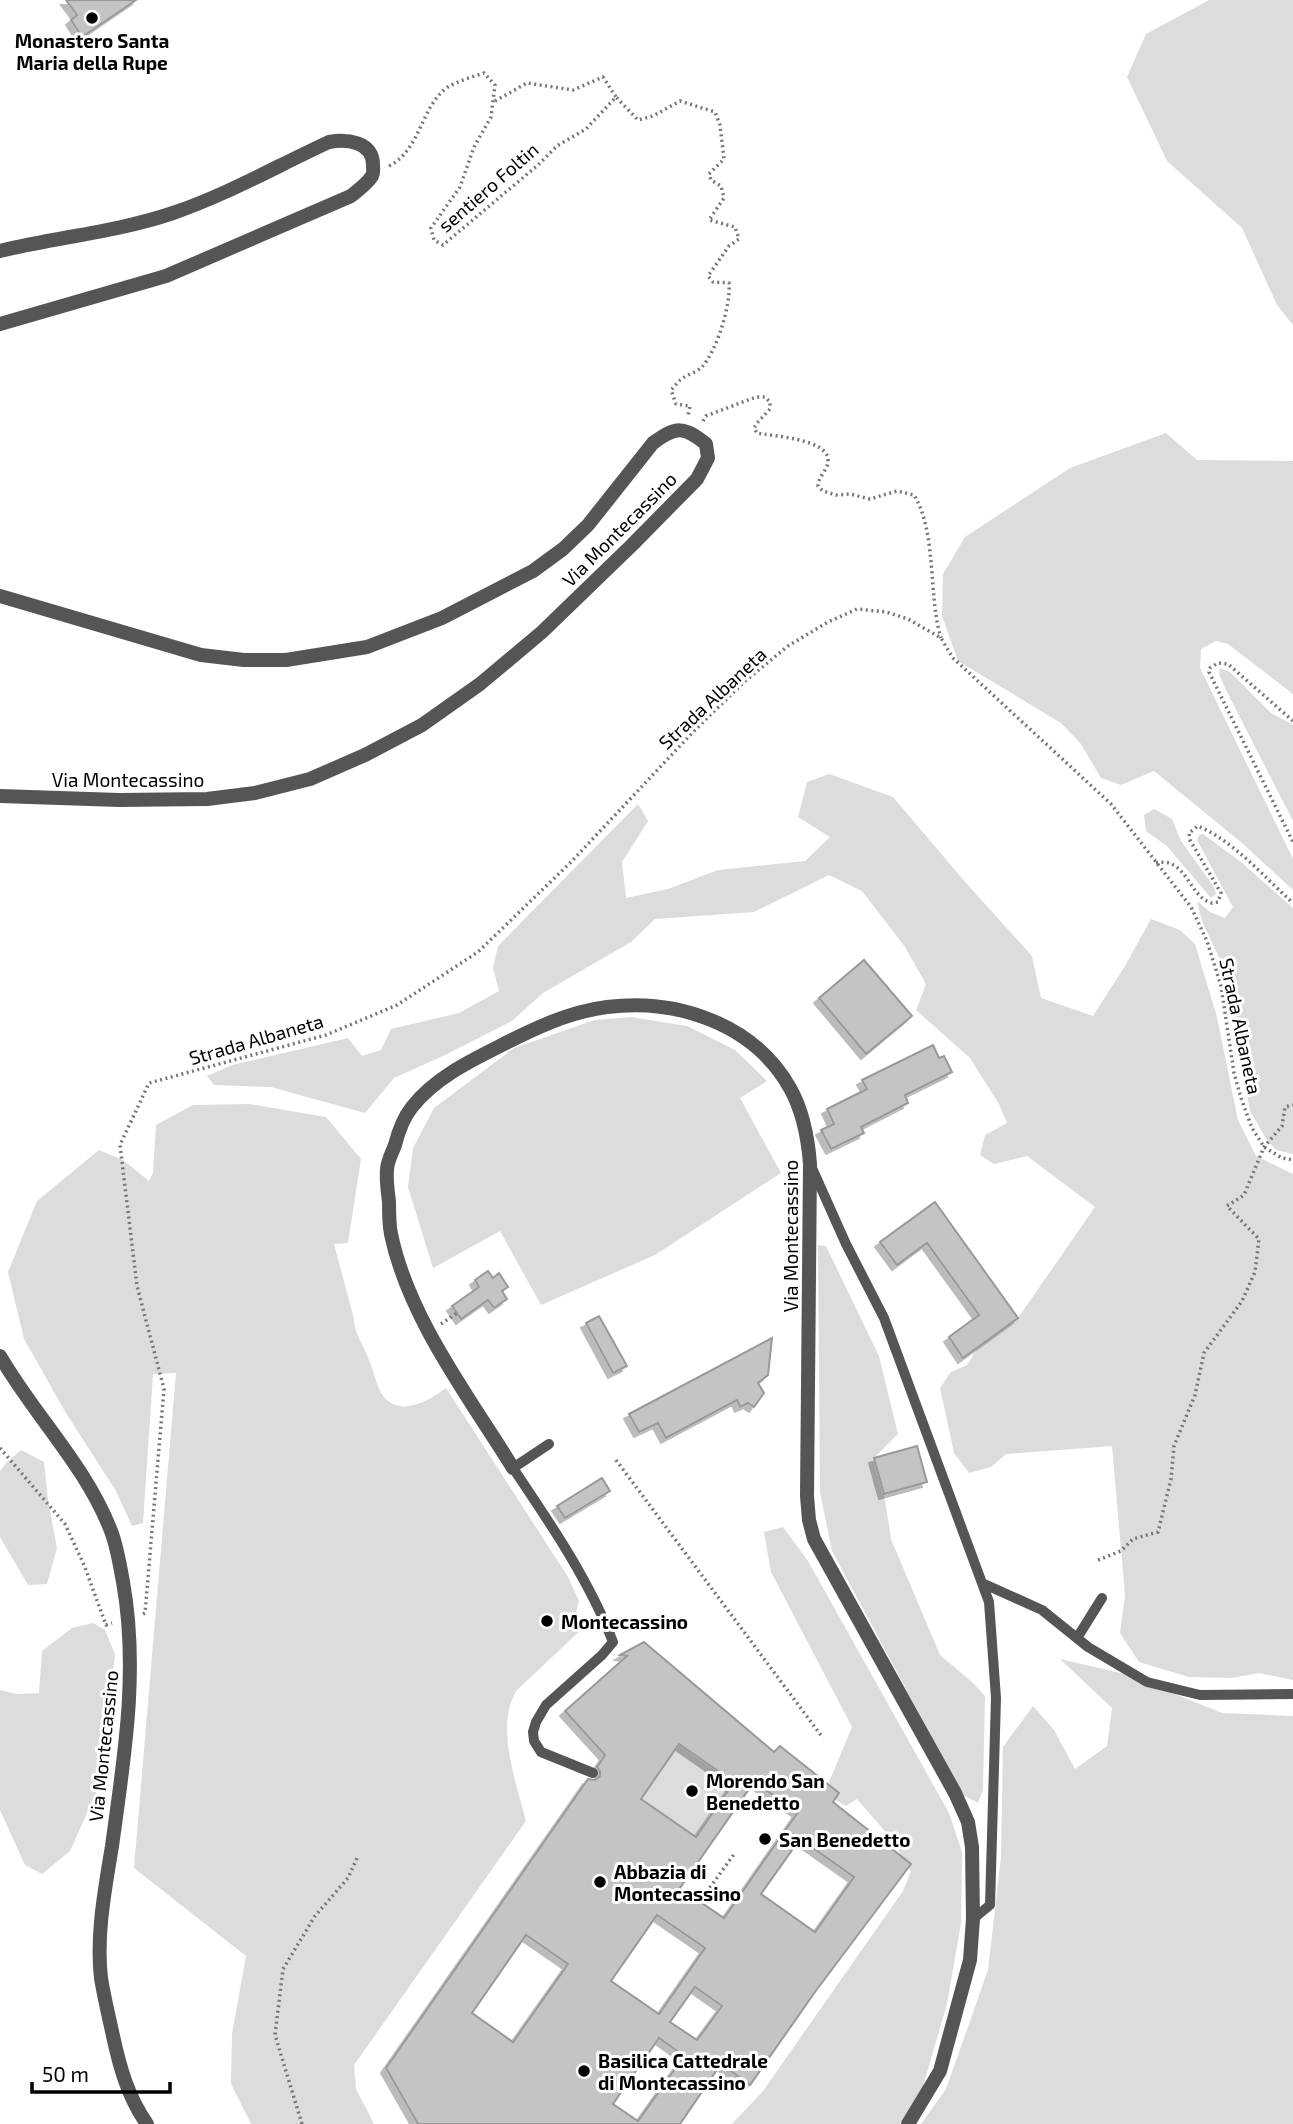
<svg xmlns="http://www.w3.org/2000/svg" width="1293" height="2124" viewBox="0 0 1293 2124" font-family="'Exo 2',sans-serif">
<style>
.green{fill:#dcdcdc}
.building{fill:#c4c4c4;stroke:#999;stroke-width:2;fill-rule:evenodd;filter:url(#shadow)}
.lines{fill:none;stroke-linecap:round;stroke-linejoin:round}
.path{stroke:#777;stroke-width:3.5;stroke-dasharray:2 3.5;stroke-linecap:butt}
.service{stroke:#555;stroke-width:10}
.tertiary{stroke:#555;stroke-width:14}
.poi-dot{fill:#000;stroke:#fff;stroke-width:2.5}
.labels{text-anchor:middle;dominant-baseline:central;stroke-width:6;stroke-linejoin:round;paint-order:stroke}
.poi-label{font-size:19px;font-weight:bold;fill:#000;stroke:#fff;text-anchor:start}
.street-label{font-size:19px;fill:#000;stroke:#fff}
</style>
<defs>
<filter id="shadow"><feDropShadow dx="-5" dy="5" stdDeviation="0" flood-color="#0004"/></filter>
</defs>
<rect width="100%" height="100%" fill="#fff"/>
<!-- green -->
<path class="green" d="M1209,0H1293V325L1277,305L1242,228L1167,161L1127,77L1146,34Z
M1166,433L1197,460L1293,461V694L1228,644L1216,641L1201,649L1200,668L1293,859V890L1242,843L1154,771L1121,785L1101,778L1081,744L1061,723L958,661L942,616L943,574L965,537L1070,468Z
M1220,668L1230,672L1271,713L1293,725V821L1226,690L1219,674Z
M829,774L893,797L966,883L1032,956L1041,998L1093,1016L1125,966L1151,919L1180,930L1195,944L1217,1017L1238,1120L1256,1156L1293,1174V1680L1259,1673L1232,1678L1189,1677L1139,1662L1120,1633L1125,1595L1112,1446L1006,1454L991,1467L969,1473L954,1453L940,1388L951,1372L967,1365L979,1346L1018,1318L1095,1207L1027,1156L994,1164L980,1155L985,1135L1007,1123L999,1104L970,1058L916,1010L926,984L905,947L862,891L829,875L754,912L655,919L631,942L543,993L512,1021L443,1056L394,1078L365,1113L271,1087L214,1085L207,1076L232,1065L348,1038L362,1056L381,1050L391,1029L459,1013L499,991L493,968L498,946L638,804L648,821L622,862L626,898L668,889L718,870L805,861L830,837L798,817L807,782Z
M1154,809L1172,819L1181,841L1214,887L1216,894L1211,898L1167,846L1146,831L1144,815Z
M1203,834L1241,862L1293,908V1154L1276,1150L1267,1140L1250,1111L1237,1042L1227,975L1202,921L1197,901L1210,912L1225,918L1233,907L1197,840L1199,835Z
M631,1017L687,1026L735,1050L767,1081L740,1098L781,1173L655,1255L541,1305L500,1231L433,1268L408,1187L413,1148L434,1108L514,1048L595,1020Z
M249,1104L326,1117L361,1159L348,1243L334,1244L354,1319C354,1333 364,1346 369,1360C373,1369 377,1388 383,1396C400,1418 430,1400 446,1388L568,1577L579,1601L576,1613L584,1627L517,1690C494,1724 517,1785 526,1821L354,2065L356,2089L374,2124H251L231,2084L232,2034L246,1956L134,1868L176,1373L153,1374L143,1523L132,1526L116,1491L66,1413L24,1339L8,1272L37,1201L99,1150L123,1160L149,1181L153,1173L156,1125L193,1105Z
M818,1245L826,1246L879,1356L898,1434L874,1458L884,1494L891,1539L940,1655L972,1682L985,1696L983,1790L978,1803L963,1795L832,1551L820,1492Z
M21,1450L44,1462L48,1500L57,1548L47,1584L28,1585L0,1537V1471L6,1463Z
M783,1527L808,1561L949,1813L962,1852L961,1923L947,2004L921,2093L900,2124H732L763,2091L903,1891L911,1871L890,1837L857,1799L846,1806L835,1800L829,1782L852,1727L771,1572L764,1532Z
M93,1623L105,1630L115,1654L101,1782L70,1851L42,1874L25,1865L0,1810V1690L17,1694L39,1693L42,1651L72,1628Z
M1060,1659L1125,1674L1222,1713L1293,1716V2124H921L946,2089L988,1970L1001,1857L1003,1747L1033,1706L1054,1730L1075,1769L1107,1746L1112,1708Z
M679,1744L734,1782L696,1837L641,1799Z"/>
<!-- building -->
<path class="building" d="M66,0H136L82,37L71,20L77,15Z
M864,960L912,1016L866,1054L819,998Z
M933,1045L939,1058L944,1056L952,1072L905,1095L908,1103L861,1127L864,1133L831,1149L821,1130L834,1124L827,1109L867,1089L862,1080Z
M935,1202L1018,1318L963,1358L949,1337L979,1315L927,1243L897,1265L880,1242Z
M488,1271L493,1278L499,1273L508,1287L502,1291L507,1299L494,1308L488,1300L461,1319L452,1306L479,1287L475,1280Z
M599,1316L627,1366L613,1373L586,1323Z
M772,1338L768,1375L758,1383L764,1393L754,1407L748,1403L740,1407L737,1400L666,1438L658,1423L639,1432L629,1414Z
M917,1446L927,1482L884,1494L874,1458Z
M602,1478L610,1491L565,1518L557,1506Z
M644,1642L774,1752L780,1746L839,1793L833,1802L911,1864L815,1992L750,2085L721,2064L680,2124H418L386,2068L588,1779L595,1780L600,1776V1771L597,1767L605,1755L565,1711L627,1656L620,1655ZM679,1744L734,1782L696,1837L641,1799ZM754,1782L798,1812L724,1918L680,1888ZM800,1839L854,1877L815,1932L761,1894ZM657,1915L705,1948L659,2014L611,1981ZM526,1935L568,1964L513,2042L472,2013ZM695,1987L722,2006L697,2040L670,2022ZM659,2038L684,2056L638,2121L613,2104Z"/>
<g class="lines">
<!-- path -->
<path class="path" d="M495,101L527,83L573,90L603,77L616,97
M389,166C421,150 421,105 448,87C458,81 472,77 484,73L495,85L491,117L474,147L460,187L431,228L434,240L443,245L538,165L557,146L586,129L616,97L638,120L653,116L680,101L715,112L720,125L724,159L709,174L711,180L721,186L724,198L709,220L735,227L739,239L729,246L708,276L713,282L729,283C731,305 717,350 702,367C697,372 688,374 683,378C678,381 675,386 671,390L676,404L690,406L688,416
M703,421L706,416L756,397H765L770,402V409L758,422L754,428L757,433C772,436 828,439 828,460C829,469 818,476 818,486L823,491L836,495L850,494L870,499L897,491L914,495C937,532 928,596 941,638
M1293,721L1228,664L1218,663L1210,668L1209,672L1293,842
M1156,863C1187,856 1188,897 1212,903L1218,902L1221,893L1190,840L1189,833L1198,826C1235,842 1263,876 1293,903
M441,1324L457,1313
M0,1448L65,1524L84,1565L106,1625L112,1623
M616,1460L823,1738
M1098,1560L1121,1551L1133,1539L1158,1532L1171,1479L1174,1446L1195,1395L1204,1353L1242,1301L1255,1272L1259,1239L1227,1206L1244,1195L1264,1147L1282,1126L1285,1107L1293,1105
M143,1614L145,1613L164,1389L137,1286L120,1145L149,1083L326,1035L397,1005L478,952L571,862L694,731L744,682L788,646L828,622L857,609L886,612L908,619L941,638L953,658L1111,804L1191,907L1207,941L1221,986L1234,1073L1241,1098L1252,1128L1264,1147L1282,1158L1293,1160
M700,1901L735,1853
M302,2124L275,2035L283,1969L315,1916L348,1878L357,1858"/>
<!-- service -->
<path class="service" d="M812,1168L846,1244L884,1318L989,1602L996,1698L990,1905L973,1919
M549,1444L513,1468C550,1523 589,1580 613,1642L602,1655L546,1705L536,1722L533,1732L534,1741L541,1752L593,1773
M982,1583L1042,1610L1088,1647L1147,1682L1200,1695L1293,1694
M1077,1638L1102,1598"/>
<!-- tertiary -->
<path class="tertiary" d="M0,251C57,237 117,232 173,213C226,195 277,166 329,142C346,139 373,141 373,165C373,169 374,172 372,176C367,184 358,190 351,196L166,276L0,324
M0,596L201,655L244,660H286L367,647L442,618L533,571L563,549L588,525L653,443C676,426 684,426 706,444L708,458L697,479L632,545L542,632L480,684L422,725L365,755L310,779L255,793L207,799L119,800L0,796
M0,1356C34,1415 86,1466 111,1531C117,1546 120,1566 123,1582C139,1671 124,1758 112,1846C105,1889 96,1935 101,1978C104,1997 109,2017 113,2036C120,2068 128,2097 147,2124
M513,1468C469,1397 408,1317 391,1234C389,1224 389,1213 389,1202C388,1192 386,1181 387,1170C387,1162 392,1153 395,1145C398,1133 404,1117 412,1107C434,1079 468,1062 498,1047C533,1029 568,1012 607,1007C677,998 754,1024 790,1088C803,1111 808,1138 810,1164L807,1496L809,1520L814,1539L955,1793L968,1822L972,1847L973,1919L970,1960L940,2071L908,2124"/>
</g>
<!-- markers -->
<g class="poi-dot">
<circle cx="92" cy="18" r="7"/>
<circle cx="547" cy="1621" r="7"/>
<circle cx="692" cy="1791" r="7"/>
<circle cx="765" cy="1839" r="7"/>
<circle cx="600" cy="1882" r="7"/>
<circle cx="584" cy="2071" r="7"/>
</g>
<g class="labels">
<!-- poi labels -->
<g class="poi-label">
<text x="92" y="40" text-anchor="middle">Monastero Santa<tspan x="92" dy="22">Maria della Rupe</tspan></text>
<text x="561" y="1621">Montecassino</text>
<text x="706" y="1780">Morendo San<tspan x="706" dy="22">Benedetto</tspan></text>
<text x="779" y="1839">San Benedetto</text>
<text x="614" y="1871">Abbazia di<tspan x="614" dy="22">Montecassino</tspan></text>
<text x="598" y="2060">Basilica Cattedrale<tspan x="598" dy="22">di Montecassino</tspan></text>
</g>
<!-- street labels -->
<g class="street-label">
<text transform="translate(488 187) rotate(-41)">sentiero Foltin</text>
<text transform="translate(619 529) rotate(-45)">Via Montecassino</text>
<text transform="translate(712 698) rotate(-43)">Strada Albaneta</text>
<text x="128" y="779">Via Montecassino</text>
<text transform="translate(1241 1026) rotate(78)">Strada Albaneta</text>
<text transform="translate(256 1039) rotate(-16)">Strada Albaneta</text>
<text transform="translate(790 1236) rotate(-90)">Via Montecassino</text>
<text transform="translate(103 1746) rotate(-84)">Via Montecassino</text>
</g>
</g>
<!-- scale -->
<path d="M32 2082v10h138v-10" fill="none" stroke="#000000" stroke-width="3.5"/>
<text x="42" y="2082" font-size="21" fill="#000000" stroke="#ffffff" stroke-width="5" paint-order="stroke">50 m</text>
</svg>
